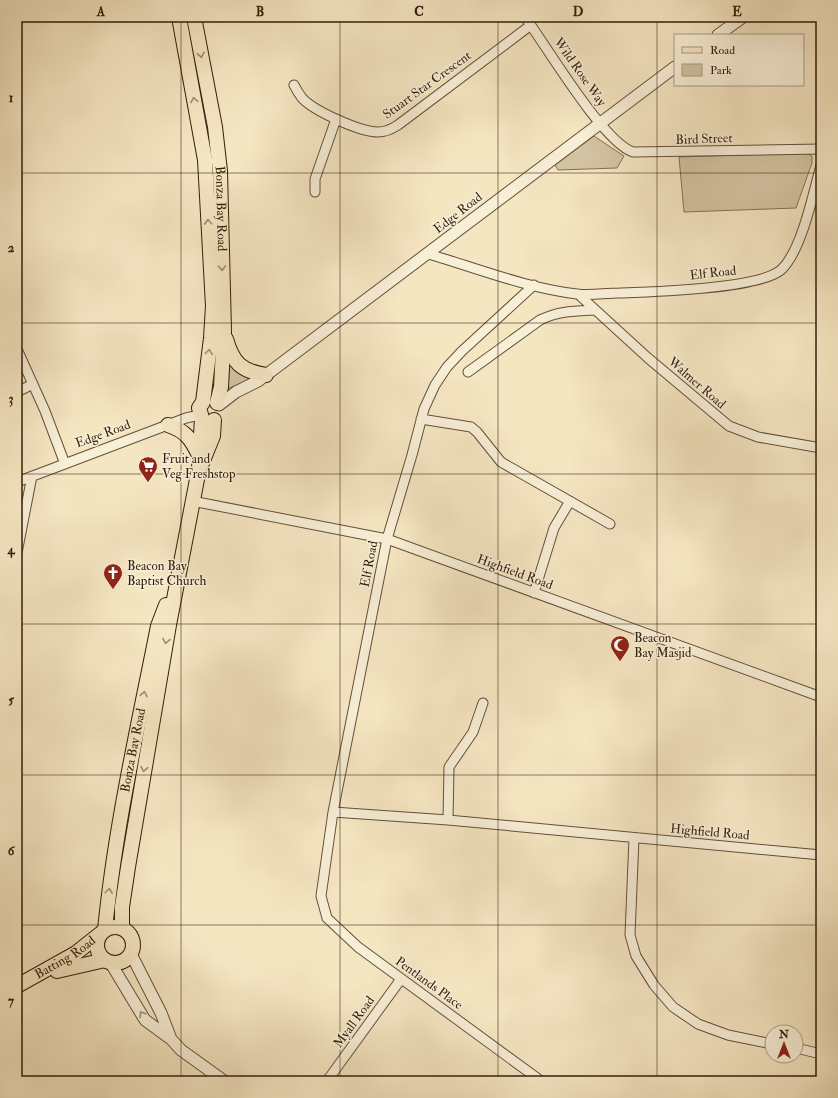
<svg xmlns="http://www.w3.org/2000/svg" width="838" height="1098" viewBox="0 0 838 1098" font-family="'IM FELL Double Pica',serif">
<style>
.green{fill:#d4c4a3;stroke:#847058}
.lines{fill:none;stroke-linecap:round;stroke-linejoin:round}
.minor-casing{stroke:#644f3a;stroke-width:11}
.tertiary-casing{stroke:#644f3a;stroke-width:13}
.primary-casing{stroke:#331d0c;stroke-width:16}
.minor{stroke:#f8efd7;stroke-width:9}
.tertiary{stroke:#f8efd7;stroke-width:11}
.primary{stroke:#f5e6c2;stroke-width:14}
.oneway{stroke:#9e8c70}
.oneway2{stroke:#9f907c}
.grid{fill:none;stroke:#331d0c;stroke-width:1;stroke-opacity:0.55}
.labels{text-anchor:middle;dominant-baseline:central;stroke-width:3;stroke-linejoin:round;paint-order:stroke}
.street-label{font-size:13px;fill:#331d0c;stroke:#f8efd7}
.poi-label{font-size:13px;fill:#331d0c;stroke:#f8efd7;text-anchor:start}
.neatline{fill:none;stroke:#331d0c;stroke-width:1.5}
.grid-label{font-size:13px;text-anchor:middle;font-weight:bold;fill:#331d0c}
</style>
<rect width="100%" height="100%" fill="#f5e6c2"/>
<filter id="stains"><feTurbulence type="fractalNoise" baseFrequency=".005" numOctaves="4"/><feColorMatrix values="0 0 0 0 .2 0 0 0 0 .09 0 0 0 0 .02 0 0 0 .5 -.17"/></filter>
<radialGradient id="worn" r=".72"><stop offset=".6" stop-color="#630" stop-opacity="0"/><stop offset="1" stop-color="#630" stop-opacity=".3"/></radialGradient>
<!-- green -->
<path class="green" d="M594,136L624,156L617,168L558,170L555,165Z
M807,153L812,156V163L796,208L684,212L679,157Z
M230,362L252,378L230,388L226,387L228,364Z"/>
<g class="lines">
<!-- minor casing -->
<g class="minor-casing">
<path id="minor" d="M525,17C547,47 603,142 633,152L821,149
M294,85C296,89 299,94 302,98C314,111 360,132 378,132C385,132 392,129 398,125L531,25
M315,192V179L336,119
M428,254C477,268 526,288 577,294C590,296 605,293 619,293C650,292 762,289 782,269C802,249 813,194 821,165
M534,285L462,351L447,367L435,385L424,409L412,455L387,539L333,812L321,896L327,918L358,947L541,1081
M578,294L648,358L729,426L758,437L821,448
M17,349L45,411L65,464
M468,372L540,320C558,311 574,311 594,310
M17,392L33,384
M421,419L471,427L477,432L501,462L610,524
M17,482L186,418L200,415
M192,501L387,539L821,697
M17,553L32,476
M534,593L554,528L570,501
M333,812L448,820L821,855
M448,820L449,767L473,732L483,703
M634,838L630,935L636,956L654,985L673,1007L698,1024L728,1035L772,1044
M796,1048L821,1054
M327,1081L401,979"/>
</g>
<!-- tertiary casing -->
<g class="tertiary-casing">
<path id="tertiary" d="M718,35L743,17
M219,405L236,392L258,381L675,67
M131,954L161,1013L171,1039
M110,962L145,1020L171,1039L181,1050L224,1081"/>
</g>
<!-- primary casing -->
<g class="primary-casing">
<g id="primary">
<path id="s1" d="M194,17L215,127L220,171L224,331L221,387L217,403"/>
<path d="M226,339C233,363 241,371 266,375"/>
<path d="M168,425C186,431 191,439 199,455"/>
<path d="M202,463L213,436L214,420"/>
<circle cx="115" cy="945" r="18"/>
<path d="M122,928V907L128,867L169,625L199,469L202,418L199,408L203,402L211,338L213,306L205,160L179,17"/>
<path id="s2" d="M105,930C115,828 138,727 158,626L166,605"/>
<path d="M57,971L105,960"/>
<path id="s3" d="M17,986L76,953L100,934"/>
</g>
</g>
<!-- minor -->
<use href="#minor" class="minor"/>
<!-- tertiary -->
<use href="#tertiary" class="tertiary"/>
<!-- primary -->
<use href="#primary" class="primary"/>
</g>
<!-- one-way arrows -->
<defs><path id="oneway-chevron" d="M-2-3.5L2.5 0L-2 3.5" fill="none" stroke-width="1.6" stroke-linecap="round" stroke-linejoin="round"/></defs>
<g class="oneway">
<use href="#oneway-chevron" transform="translate(201 55) rotate(79)"/>
<use href="#oneway-chevron" transform="translate(194 100) rotate(-100)"/>
<use href="#oneway-chevron" transform="translate(208 222) rotate(-93)"/>
<use href="#oneway-chevron" transform="translate(222 268) rotate(88)"/>
<use href="#oneway-chevron" transform="translate(209 352) rotate(-82)"/>
<use href="#oneway-chevron" transform="translate(166 641) rotate(100)"/>
<use href="#oneway-chevron" transform="translate(144 694) rotate(-79)"/>
<use href="#oneway-chevron" transform="translate(144 769) rotate(100)"/>
<use href="#oneway-chevron" transform="translate(109 891) rotate(-83)"/>
</g>
<use class="oneway2" href="#oneway-chevron" transform="translate(142 1014) rotate(-122)"/>
<!-- grid -->
<path class="grid" d="M181,17V1081M340,17V1081M498,17V1081M657,17V1081M17,173H821M17,323H821M17,474H821M17,624H821M17,775H821M17,925H821"/>
<!-- icons -->
<defs>
<g id="supermarket-pin" transform="scale(1)"><path d="M0 17L-7.5 6A9.5 9.5 0 1 1 7.5 6Z" fill="#8f2418" stroke="#f8efd7"/><path d="M-6-5.5h2.5l.6 2H6L4.5 2H-2.5L-4.4-4H-6ZM-1.5 3.2a1.3 1.3 0 1 0 .1 0ZM3 3.2a1.3 1.3 0 1 0 .1 0Z" fill="#fff"/></g>
<g id="church-pin" transform="scale(1)"><path d="M0 17L-7.5 6A9.5 9.5 0 1 1 7.5 6Z" fill="#8f2418" stroke="#f8efd7"/><path d="M-1.2-6h2.4v3.5h3.3v2.4h-3.3V6h-2.4V-.1h-3.3v-2.4h3.3Z" fill="#fff"/></g>
<g id="mosque-pin" transform="scale(1)"><path d="M0 17L-7.5 6A9.5 9.5 0 1 1 7.5 6Z" fill="#8f2418" stroke="#f8efd7"/><path d="M3.5-4.9A6 6 0 1 0 3.5 4.9A5 5 0 1 1 3.5-4.9Z" fill="#fff"/></g>
</defs>
<g fill-rule="evenodd">
<use href="#supermarket-pin" x="148" y="466"/>
<use href="#church-pin" x="113" y="573"/>
<use href="#mosque-pin" x="620" y="645"/>
</g>
<g class="labels">
<!-- street labels -->
<g class="street-label">
<text transform="translate(580 72) rotate(55)">Wild Rose Way</text>
<text transform="translate(427 85) rotate(-36)">Stuart Star Crescent</text>
<text transform="translate(704 139) rotate(-2)">Bird Street</text>
<text stroke="none"><textPath href="#s1" startOffset="194">Bonza Bay Road</textPath></text>
<text transform="translate(458 213) rotate(-38)">Edge Road</text>
<text transform="translate(713 273) rotate(-6)">Elf Road</text>
<text transform="translate(697 383) rotate(41)">Walmer Road</text>
<text transform="translate(103 434) rotate(-20)">Edge Road</text>
<text transform="translate(369 564) rotate(-79)">Elf Road</text>
<text transform="translate(515 572) rotate(20)">Highfield Road</text>
<text stroke="none"><textPath href="#s2" startOffset="182">Bonza Bay Road</textPath></text>
<text transform="translate(710 832) rotate(5)">Highfield Road</text>
<text stroke="none"><textPath href="#s3" startOffset="56">Batting Road</textPath></text>
<text transform="translate(429 983) rotate(36)">Pentlands Place</text>
<text transform="translate(354 1022) rotate(-54)">Myall Road</text>
</g>
<!-- poi labels -->
<g class="poi-label">
<text x="162" y="459">Fruit and<tspan x="162" dy="15">Veg Freshstop</tspan></text>
<text x="127" y="566">Beacon Bay<tspan x="127" dy="15">Baptist Church</tspan></text>
<text x="634" y="638">Beacon<tspan x="634" dy="15">Bay Masjid</tspan></text>
</g>
</g>
<!-- margin -->
<rect width="838" height="1098" fill="none" stroke="#f5e6c2" stroke-width="44"/>
<!-- legend -->
<rect x="674" y="34" width="130" height="52" fill="#f8efd7" stroke="#a99b86"/>
<rect x="682" y="47" width="20" height="6" fill="#f5e6c2" stroke="#a99b86"/>
<text x="710" y="54" font-size="12" fill="#331d0c">Road</text>
<rect x="682" y="64" width="20" height="12" fill="#d4c4a3" stroke="#a99b86"/>
<text x="710" y="74" font-size="12" fill="#331d0c">Park</text>
<!-- north arrow -->
<g transform="translate(784 1044)"><circle r="19" fill="#f8efd7" stroke="#a99b86"/>
<path d="M0-3L7 15L0 10L-7 15Z" fill="#8f2418"/>
<text y="-6" font-size="11" font-weight="bold" text-anchor="middle" fill="#331d0c">N</text>
</g>
<rect x="22" y="22" width="794" height="1054" class="neatline"/>
<g class="grid-label">
<text x="101" y="16">A</text>
<text x="260" y="16">B</text>
<text x="419" y="16">C</text>
<text x="578" y="16">D</text>
<text x="737" y="16">E</text>
<text x="11" y="102">1</text>
<text x="11" y="252">2</text>
<text x="11" y="403">3</text>
<text x="11" y="554">4</text>
<text x="11" y="704">5</text>
<text x="11" y="855">6</text>
<text x="11" y="1005">7</text>
</g>
<rect width="100%" height="100%" filter="url(#stains)"/>
<rect width="100%" height="100%" fill="url(#worn)"/>
</svg>
